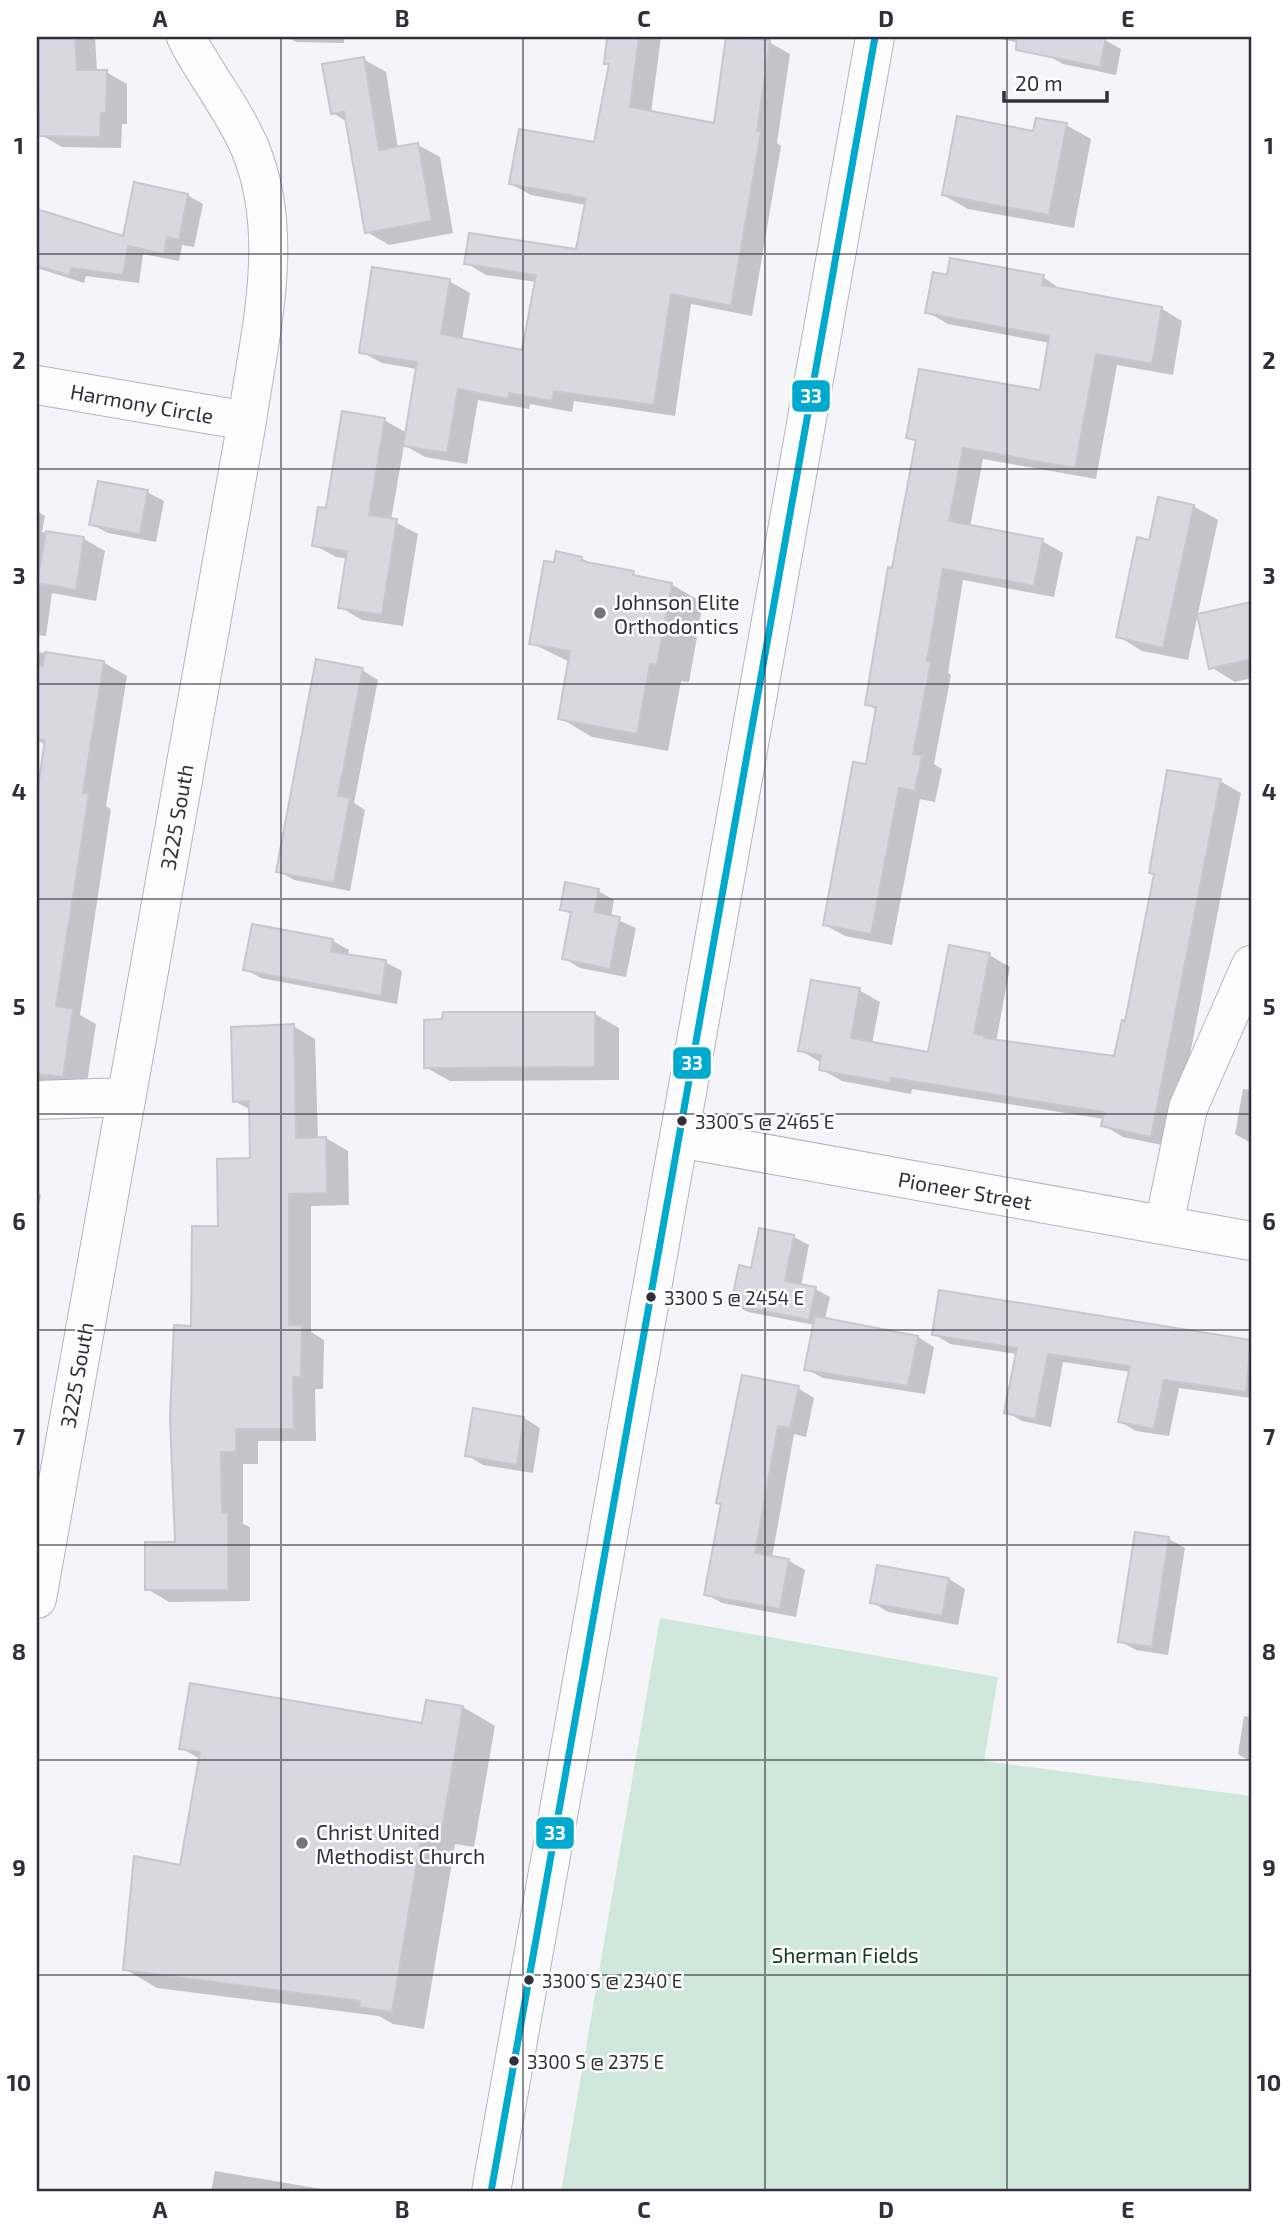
<svg xmlns="http://www.w3.org/2000/svg" width="1288" height="2229" viewBox="0 0 1288 2229" font-family="'Exo 2',sans-serif">
<style>
.green{fill:#d0e7dc}
.shadow{fill:#0003}
.building{fill:#d9d7e0;stroke:#c8c7cf;stroke-width:2}
.lines{fill:none;stroke-linecap:round;stroke-linejoin:round}
.minor-casing{stroke:#b6b4bc;stroke-width:40}
.major-casing{stroke:#b6b4bc;stroke-width:40}
.minor{stroke:#fefdfe;stroke-width:38}
.major{stroke:#fefdfe;stroke-width:38}
.bus-1-casing{stroke:#fff;stroke-width:12}
.bus-1{stroke:#00a9ce;stroke-width:7}
.grid{fill:none;stroke:#312f3c;stroke-width:2;stroke-opacity:0.55}
.poi-dot{fill:#76747e;stroke:#fff;stroke-width:2.5}
.bus-dot{fill:#312f3c;stroke:#fff;stroke-width:2.5}
.labels{text-anchor:middle;dominant-baseline:central;stroke-width:5;stroke-linejoin:round;paint-order:stroke}
.bus-label{font-size:19px;fill:#312f3c;stroke:#fff;text-anchor:start}
.street-label{font-size:21px;fill:#312f3c;stroke:#fff}
.poi-label{font-size:21px;fill:#312f3c;stroke:#fff;text-anchor:start}
.park-label{font-size:21px;fill:#113625;stroke:#fff}
.line-badge{stroke:#fff;stroke-width:2.5}
.badge-label{font-size:19px;text-anchor:middle;font-weight:bold;fill:#fff}
.neatline{fill:none;stroke:#312f3c;stroke-width:2.5}
.grid-label{font-size:23px;text-anchor:middle;font-weight:bold;fill:#312f3c}
</style>
<rect width="100%" height="100%" fill="#f5f4f9"/>
<!-- green -->
<path class="green" d="M660,1618L998,1677L984,1761L1251,1796V2192H561Z"/>
<!-- shadow -->
<path class="shadow" d="M37,37H95L97,72H106L127,84V124H122L121,148L62,147L41,135V118H37Z
M287,37H344V43L296,42Z
M609,37H661L651,113L715,125L728,37L769,42L790,54L777,143L781,146L752,316L691,304L675,416L574,401L572,412L530,404L529,409L478,400L467,464L425,457L404,445L391,520L418,534L403,626L362,620L340,607L348,559L336,557L314,545L327,510L384,420L407,433L417,369L382,363L361,352L449,281L470,293L462,340L523,352L536,282L486,275L466,263L577,251L586,205L531,195L511,184L596,144L611,66L606,63Z
M992,37H1091L1105,40L1121,49L1116,75L1063,64L1047,55L1048,49Z
M363,59L386,72L398,148L418,145L440,157L453,233L389,245L367,232L347,122L333,113Z
M1066,125L1091,139L1074,228L968,209L943,195L1035,133Z
M187,195L203,204L194,247L182,245L179,261L143,254L139,283L86,276L84,283L37,268V211L125,238Z
M949,277H1043L1063,291L1162,309L1182,321L1173,375L1117,365L1096,479L983,459L970,527L1042,541L1063,553L1054,597L963,580L948,673L951,675L934,764L942,769L935,802L920,799L892,945L845,936L825,925L867,766L877,710L866,704L918,443L908,437L1041,392L1050,343L948,324L927,312Z
M147,492L164,501L156,542L108,533L91,524Z
M1193,506L1218,520L1188,660L1142,651L1118,636L1150,542Z
M37,511L45,516L42,532L84,539L105,551L96,601L52,593L46,636L37,635Z
M581,558L594,565L671,584L703,603L689,682L681,681L668,751L592,737L560,718L570,662L531,643L555,564Z
M1251,604V678L1235,682L1211,667L1200,615Z
M37,652L103,662L127,676L106,806L111,809L80,1015L96,1024L86,1089L37,1082V805L46,745L37,740Z
M362,670L378,680L354,803L365,810L350,891L294,880L278,871Z
M1220,781L1241,793L1172,1147L1123,1137L1103,1125L1104,1119L912,1089L911,1094L842,1081L821,1069L822,1063L800,1050L859,990L880,1002L872,1044L929,1054L989,955L1010,967L996,1042L1116,1058Z
M598,891L614,900L611,917L636,928L626,977L580,968L564,958L573,915L562,909Z
M333,941L349,950L348,956L385,962L402,971L397,1004L261,978L245,969Z
M595,1014L619,1028V1080L450,1081L425,1067Z
M293,1026L315,1039L318,1139L326,1138L348,1151L349,1205L311,1206V1332L324,1340L323,1389H315L316,1441H258V1464H243V1524L250,1527V1601L169,1602L147,1589L177,1544L193,1328L220,1228L252,1160L251,1110L234,1101Z
M1243,1089L1251,1090V1143L1235,1134Z
M37,1192L41,1195L37,1215Z
M760,1230L794,1237L809,1245L801,1286L815,1289L830,1297L825,1319L918,1337L934,1347L925,1394L823,1378L806,1369L815,1325L748,1312L733,1304L753,1270Z
M940,1292L1251,1342V1398L1179,1388L1169,1436L1136,1431L1120,1422L1131,1372L1063,1362L1051,1427L1022,1421L1006,1412L1017,1354L950,1344L934,1334Z
M798,1388L814,1398L806,1437L794,1434L772,1558L789,1561L805,1570L796,1617L722,1603L706,1594L723,1505L718,1502Z
M524,1418L540,1428L533,1473L483,1465L467,1455Z
M1137,1534L1169,1539L1185,1548L1168,1655L1136,1650L1120,1641Z
M949,1579L965,1589L958,1625L888,1612L872,1602Z
M427,1702L463,1707L495,1726L474,1847L455,1844L424,2029L393,2024L379,2016L157,1988L125,1969L181,1867L200,1759L181,1748L423,1725Z
M1244,1716L1251,1717V1762L1238,1754Z
M215,2171L339,2192H211Z"/>
<!-- building -->
<path class="building" d="M37,37H75L77,70H107L106,113H101L100,137L39,136Z
M607,37H639L630,107L714,123L726,37L770,40L757,131L761,132L731,306L671,294L654,405L554,391L552,401L509,393L508,399L458,389L447,453L403,446L417,362L359,353L372,267L450,279L441,334L522,350L536,275L464,264L469,233L576,249L586,198L509,184L519,129L594,142L609,64H604Z
M1017,37H1106L1100,67L1016,50Z
M364,57L379,150L418,143L432,221L365,233L344,112L331,114L322,64Z
M957,116L1033,131L1036,118L1067,123L1049,215L942,195Z
M134,182L188,194L179,240L167,237L164,254L128,246L123,275L71,268L69,275L37,266V209L123,236Z
M950,258L1044,275L1042,285L1162,307L1152,364L1096,354L1075,468L963,448L949,521L1043,539L1034,586L943,569L927,661L931,662L913,754L922,755L915,791L899,788L871,934L823,925L853,762L866,764L876,707L865,705L888,567L892,568L916,440L906,438L919,369L1040,390L1049,336L925,313L933,272L947,275Z
M342,411L385,418L369,515L397,519L382,615L338,608L347,551L312,546L318,507L326,508Z
M98,481L148,490L140,534L89,525Z
M1158,497L1194,505L1163,648L1116,637L1137,537L1149,540Z
M46,531L84,537L76,590L37,583Z
M556,551L582,557L581,561L634,571L633,575L672,583L657,665L650,664L637,734L558,719L570,651L529,644L544,561L554,562Z
M1251,602V659L1209,669L1197,614Z
M45,652L104,661L83,793L89,794L56,1006L73,1009L63,1077L37,1074V794L45,740L37,739V665L43,666Z
M316,659L363,668L338,796L350,798L334,883L276,872Z
M1167,770L1221,779L1151,1137L1101,1126L1104,1112L891,1078L890,1083L819,1070L821,1055L798,1051L811,980L860,988L851,1038L928,1052L949,945L990,953L974,1034L984,1035V1038L1114,1056L1122,1020L1125,1021L1154,874L1149,873Z
M565,882L599,889L594,912L620,917L610,969L562,959L571,912L560,910Z
M252,924L333,939L331,952L386,960L381,996L243,970Z
M443,1012H595V1067L424,1068V1020L442,1019Z
M294,1024L296,1138L326,1137L327,1193L289,1194V1325H302L301,1377H293L294,1429H236V1452H221L222,1513H228V1590H145V1542H175L170,1417L174,1325L191,1326L192,1226H218L217,1159L250,1158L249,1101L233,1102L231,1027Z
M759,1228L794,1235L785,1281L816,1287L809,1320L731,1304L739,1265L751,1268Z
M939,1290L1251,1340L1246,1392L1164,1380L1154,1429L1118,1422L1130,1366L1048,1354L1035,1419L1004,1413L1017,1348L932,1335Z
M815,1316L918,1336L908,1386L804,1370Z
M742,1375L799,1386L790,1428L778,1426L755,1553L789,1559L780,1609L704,1595L721,1504L716,1503Z
M473,1408L524,1417L517,1465L465,1456Z
M1135,1532L1169,1537L1152,1647L1118,1642Z
M877,1565L949,1578L942,1616L870,1603Z
M190,1683L422,1723L426,1700L463,1706L442,1830L423,1826L392,2012L359,2007L360,2001L123,1970L134,1856L180,1865L200,1752L179,1749Z"/>
<g class="lines">
<!-- minor casing -->
<g class="minor-casing">
<path id="minor" d="M37,385L247,421
M37,1100L126,1097
M679,1138L1251,1241
M1164,1225L1188,1108L1251,965
M37,1599L247,421C260,331 286,235 250,148C233,108 205,75 186,37"/>
</g>
<!-- major casing -->
<g class="major-casing">
<path id="major" d="M491,2192L875,37"/>
</g>
<!-- minor -->
<use href="#minor" class="minor"/>
<!-- major -->
<use href="#major" class="major"/>
<!-- bus-1 casing -->
<g class="bus-1-casing">
<path id="bus-1" d="M491,2192L875,37"/>
</g>
<!-- bus-1 -->
<use href="#bus-1" class="bus-1"/>
</g>
<!-- grid -->
<path class="grid" d="M281,37V2192M523,37V2192M765,37V2192M1007,37V2192M37,254H1251M37,469H1251M37,684H1251M37,899H1251M37,1114H1251M37,1330H1251M37,1545H1251M37,1760H1251M37,1975H1251"/>
<!-- markers -->
<g class="poi-dot">
<circle cx="600" cy="613" r="7"/>
<circle cx="302" cy="1843" r="7"/>
</g>
<g class="bus-dot">
<circle cx="682" cy="1121" r="6"/>
<circle cx="651" cy="1297" r="6"/>
<circle cx="529" cy="1980" r="6"/>
<circle cx="514" cy="2061" r="6"/>
</g>
<g class="labels">
<!-- bus labels -->
<g class="bus-label">
<text x="695" y="1121">3300 S @ 2465 E</text>
<text x="664" y="1297">3300 S @ 2454 E</text>
<text x="542" y="1980">3300 S @ 2340 E</text>
<text x="527" y="2061">3300 S @ 2375 E</text>
</g>
<!-- street labels -->
<g class="street-label">
<text transform="translate(142 403) rotate(10)">Harmony Circle</text>
<text transform="translate(176 817) rotate(-80)">3225 South</text>
<text transform="translate(965 1190) rotate(10)">Pioneer Street</text>
<text transform="translate(76 1375) rotate(-80)">3225 South</text>
</g>
<!-- poi labels -->
<g class="poi-label">
<text x="614" y="601">Johnson Elite<tspan x="614" dy="24">Orthodontics</tspan></text>
<text x="316" y="1831">Christ United<tspan x="316" dy="24">Methodist Church</tspan></text>
</g>
<!-- park labels -->
<g class="park-label">
<text x="845" y="1954">Sherman Fields</text>
</g>
</g>
<g class="line-badge">
<rect x="791" y="379" width="40" height="34" rx="7" fill="#00a9ce"/>
<rect x="672" y="1046" width="40" height="34" rx="7" fill="#00a9ce"/>
<rect x="535" y="1816" width="40" height="34" rx="7" fill="#00a9ce"/>
</g>
<g class="badge-label">
<text x="811" y="403">33</text>
<text x="692" y="1070">33</text>
<text x="555" y="1840">33</text>
</g>
<!-- border -->
<rect width="1288" height="2229" fill="none" stroke="#ffffff" stroke-width="77"/>
<!-- scale -->
<path d="M1004 91v10h103v-10" fill="none" stroke="#312f3c" stroke-width="3.5"/>
<text x="1015" y="91" font-size="21" fill="#312f3c" stroke="#ffffff" stroke-width="5" paint-order="stroke">20 m</text>
<rect x="38" y="38" width="1212" height="2152" class="neatline"/>
<g class="grid-label">
<text x="160" y="27">A</text>
<text x="402" y="27">B</text>
<text x="644" y="27">C</text>
<text x="886" y="27">D</text>
<text x="1128" y="27">E</text>
<text x="19" y="154">1</text>
<text x="1269" y="154">1</text>
<text x="19" y="369">2</text>
<text x="1269" y="369">2</text>
<text x="19" y="584">3</text>
<text x="1269" y="584">3</text>
<text x="19" y="800">4</text>
<text x="1269" y="800">4</text>
<text x="19" y="1015">5</text>
<text x="1269" y="1015">5</text>
<text x="19" y="1230">6</text>
<text x="1269" y="1230">6</text>
<text x="19" y="1445">7</text>
<text x="1269" y="1445">7</text>
<text x="19" y="1660">8</text>
<text x="1269" y="1660">8</text>
<text x="19" y="1876">9</text>
<text x="1269" y="1876">9</text>
<text x="19" y="2091">10</text>
<text x="1269" y="2091">10</text>
<text x="160" y="2218">A</text>
<text x="402" y="2218">B</text>
<text x="644" y="2218">C</text>
<text x="886" y="2218">D</text>
<text x="1128" y="2218">E</text>
</g>
</svg>
